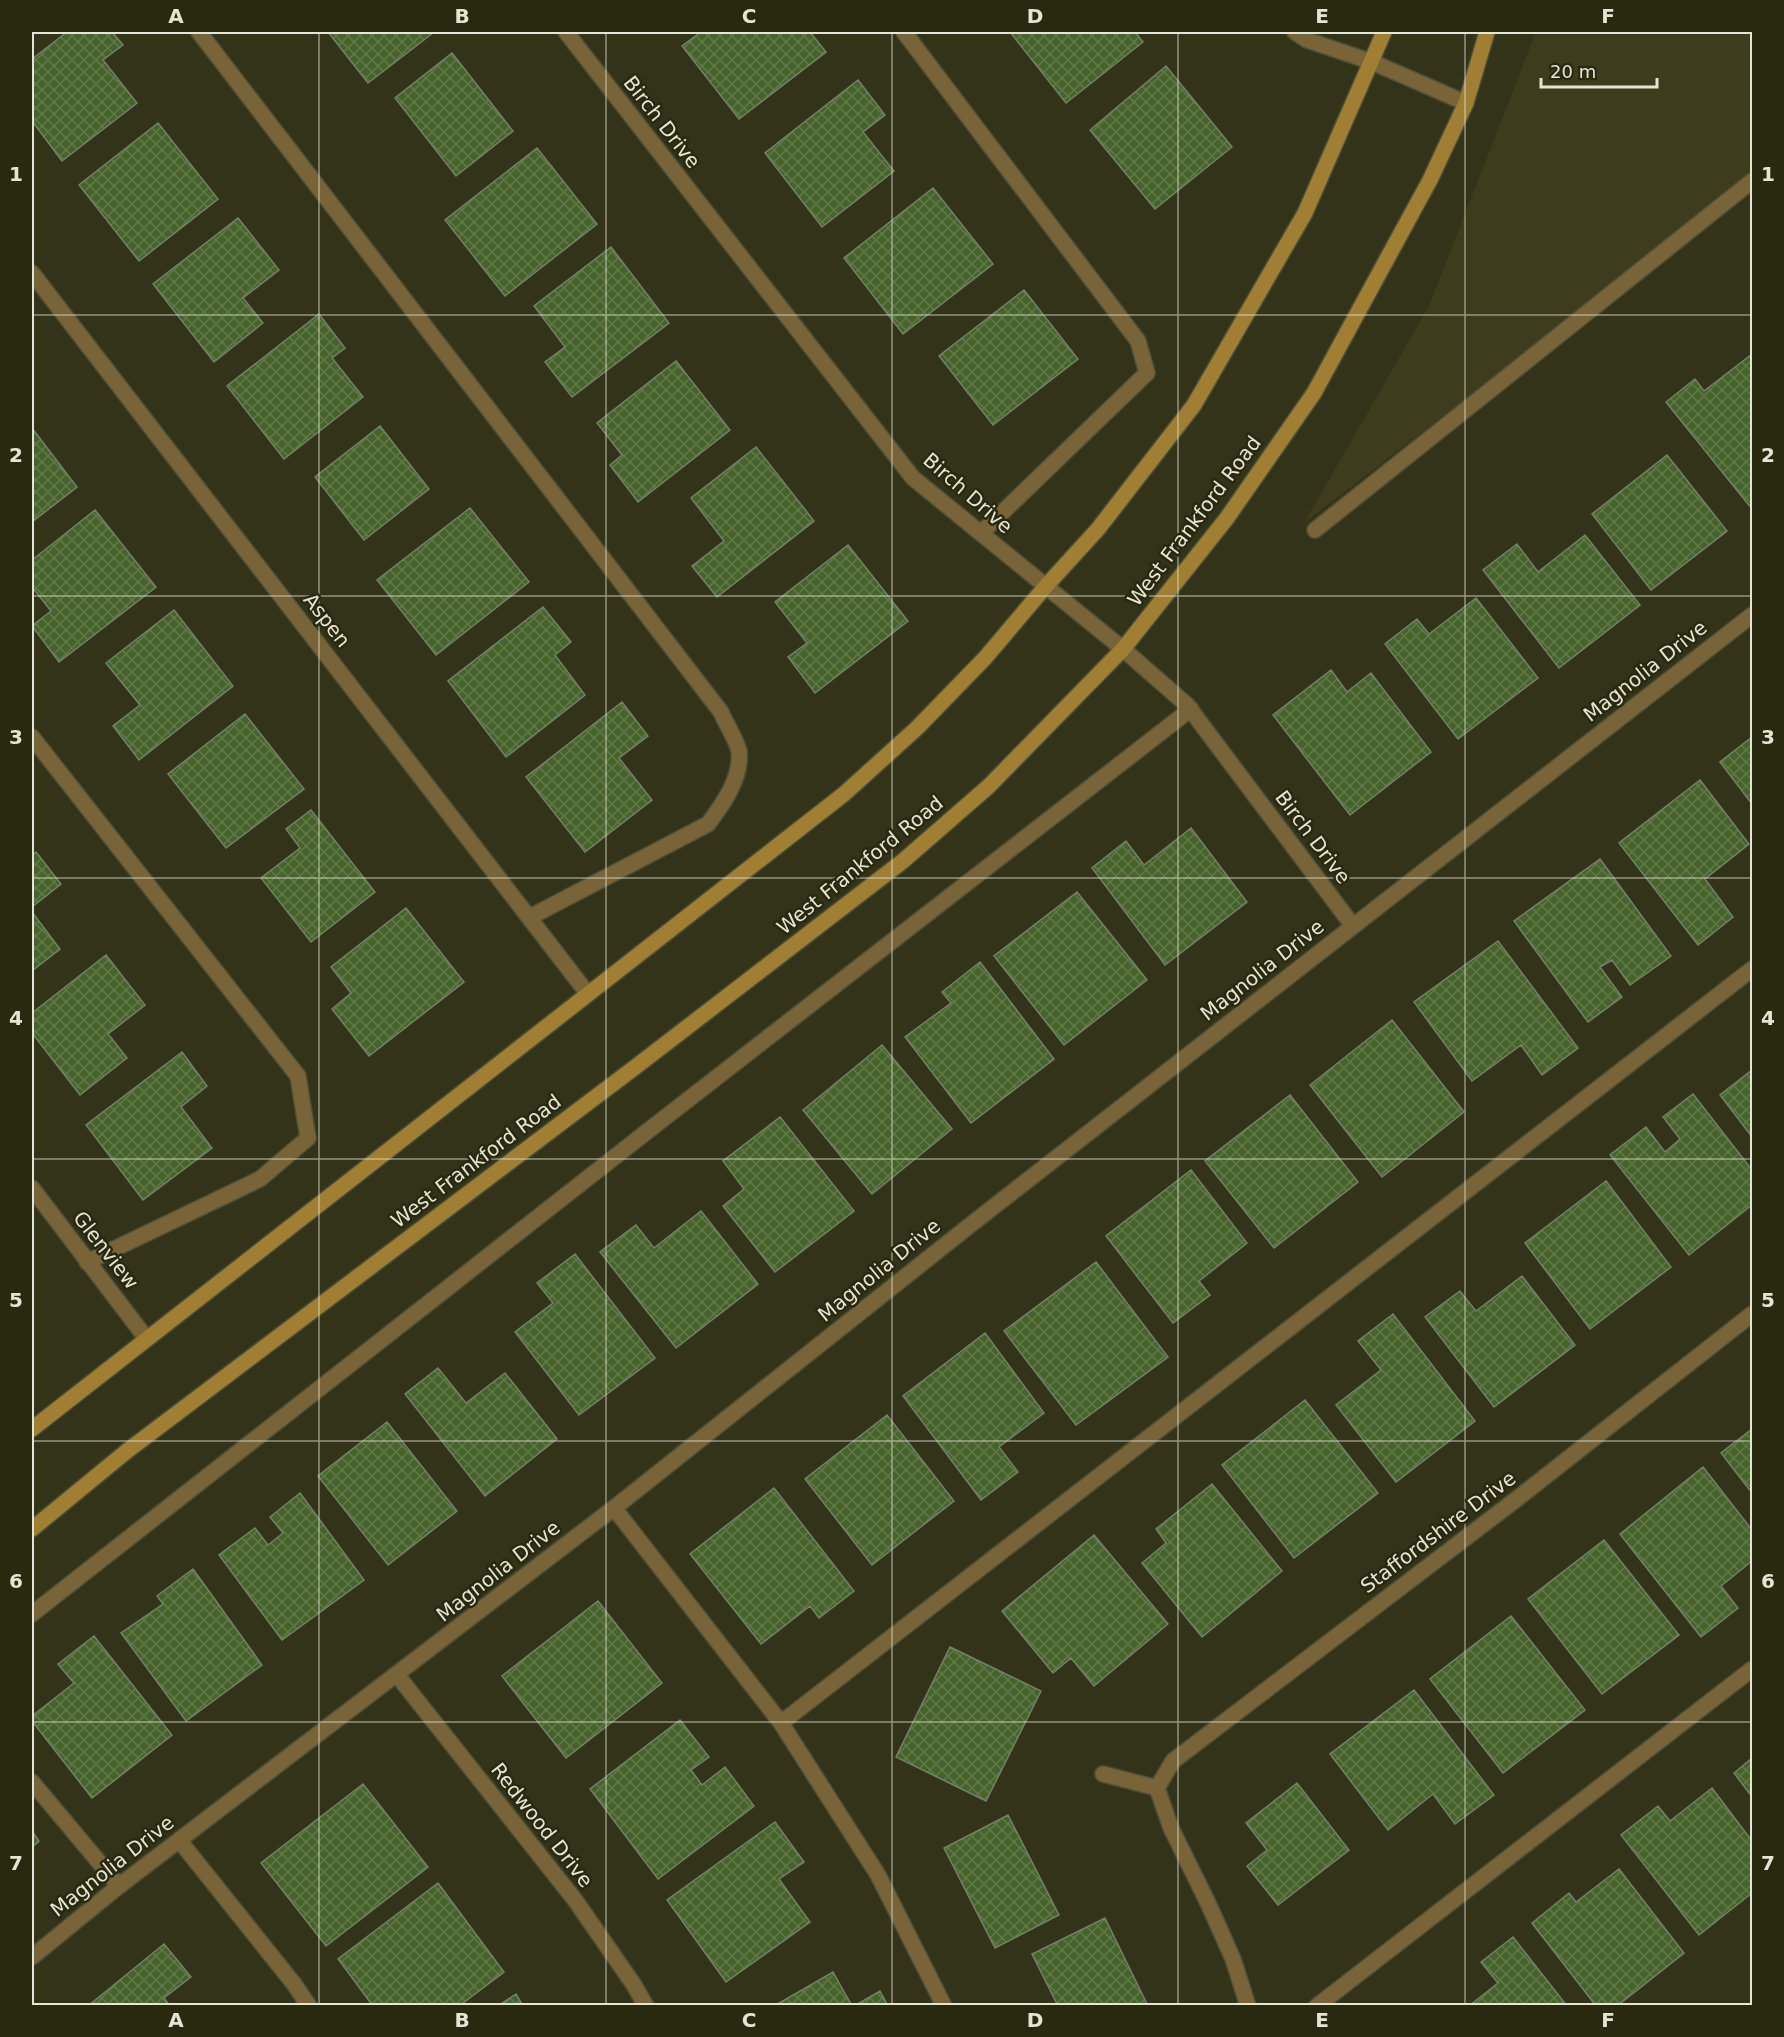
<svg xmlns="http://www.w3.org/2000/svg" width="1784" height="2037" viewBox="0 0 1784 2037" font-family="'DejaVu Sans',sans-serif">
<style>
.built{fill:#3d3c1c}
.building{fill:url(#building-cross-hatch);stroke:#738168;stroke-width:1.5}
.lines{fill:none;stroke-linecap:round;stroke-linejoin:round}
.service-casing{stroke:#4f4f37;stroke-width:18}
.minor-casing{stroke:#4f4f37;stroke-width:18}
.secondary-casing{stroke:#4f4f37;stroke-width:18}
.service{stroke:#786438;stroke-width:15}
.minor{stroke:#786438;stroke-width:15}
.secondary{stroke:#a07f34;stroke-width:15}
.grid{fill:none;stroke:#e5e5d6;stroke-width:1.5;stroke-opacity:0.55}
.labels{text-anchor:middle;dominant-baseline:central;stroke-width:5;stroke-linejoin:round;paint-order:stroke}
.street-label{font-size:20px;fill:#e5e5d6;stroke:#29290f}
.neatline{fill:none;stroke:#e5e5d6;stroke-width:2}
.grid-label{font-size:20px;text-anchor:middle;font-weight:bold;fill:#e5e5d6}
</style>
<defs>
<pattern id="building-cross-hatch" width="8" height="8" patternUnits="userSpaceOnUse" patternTransform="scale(1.5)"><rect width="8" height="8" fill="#47632c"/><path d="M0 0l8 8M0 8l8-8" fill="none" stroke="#61794a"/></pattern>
</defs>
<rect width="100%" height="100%" fill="#333319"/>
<!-- built -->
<path class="built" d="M1536,32H1752V179L1304,523L1429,306Z"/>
<!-- building -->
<path class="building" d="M67,32H112L123,45L103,60L137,103L62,161L32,121V59Z
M328,32H431L433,33L368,83Z
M701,32H810L826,52L739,119L682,46Z
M1010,32H1135L1143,42L1066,103Z
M452,53L513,131L456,176L395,98Z
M1166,66L1232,147L1155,209L1090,130Z
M858,80L885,115L863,132L894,171L822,227L765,153Z
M158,123L218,199L139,261L79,185Z
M537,148L597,224L505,296L445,220Z
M933,188L993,264L903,334L844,258Z
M238,218L279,270L243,298L263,323L214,362L153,284Z
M611,247L669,323L572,397L545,362L565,347L534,306Z
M1024,290L1078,359L993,425L939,356Z
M319,314L345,348L332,358L363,397L284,459L227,386Z
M1752,354V509L1666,402L1695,379L1704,391Z
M676,361L730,430L638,502L610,465L622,455L597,423Z
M380,426L429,489L364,540L315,477Z
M32,428L77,487L32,522Z
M756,447L814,521L717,597L692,566L724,541L691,498Z
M1667,455L1727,531L1651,590L1592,514Z
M470,508L529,582L436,655L377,580Z
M95,510L156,587L59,662L32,626L51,611L32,587V560Z
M1585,535L1640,605L1559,668L1483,570L1517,544L1538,572Z
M848,545L908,621L815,693L788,657L807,643L775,602Z
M1476,598L1538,678L1458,739L1385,644L1417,619L1429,634Z
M543,607L571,642L555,655L585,695L506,757L448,681Z
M174,610L233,686L139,760L113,726L140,705L106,663Z
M1331,670L1347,692L1371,673L1431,752L1350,815L1273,715Z
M622,702L648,736L619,758L652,800L585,852L526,777Z
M245,714L304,789L226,848L168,774Z
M1752,737V804L1720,762Z
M1700,780L1749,844L1705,879L1733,917L1698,945L1619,843Z
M311,810L375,892L311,942L261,878L300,848L286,829Z
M1191,828L1247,902L1165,965L1092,868L1126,841L1144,865Z
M36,852L61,884L32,907V855Z
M1600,859L1671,956L1630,985L1612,960L1600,967L1622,997L1588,1022L1514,921Z
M1077,892L1147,980L1064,1045L994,956Z
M406,908L464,982L369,1056L332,1009L351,993L331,967Z
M32,912L60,949L32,971Z
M1498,941L1578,1048L1542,1075L1521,1045L1472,1081L1414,1002Z
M106,955L145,1005L108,1034L127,1058L80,1095L32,1033V1013Z
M980,962L1054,1059L971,1123L905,1037L951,1003L942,992Z
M1392,1020L1464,1112L1382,1177L1310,1085Z
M882,1045L952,1129L872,1194L803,1110Z
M182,1052L207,1086L181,1107L212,1148L143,1200L86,1125Z
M1752,1070V1137L1720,1095Z
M1693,1094L1752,1170V1205L1689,1255L1610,1155L1646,1127L1665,1152L1680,1139L1663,1117Z
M1290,1095L1358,1182L1274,1248L1205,1161Z
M780,1117L854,1211L775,1272L723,1206L744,1189L723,1161Z
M1191,1170L1247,1243L1199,1281L1210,1295L1173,1323L1106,1236Z
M1606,1181L1671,1267L1590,1329L1525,1243Z
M701,1211L758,1284L676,1348L600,1252L636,1225L654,1248Z
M575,1254L655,1358L579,1415L515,1332L553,1303L537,1283Z
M1096,1262L1168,1357L1076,1425L1004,1331Z
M1522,1276L1575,1345L1494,1407L1425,1317L1460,1291L1476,1311Z
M1393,1314L1475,1421L1396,1482L1336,1405L1381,1370L1358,1341Z
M985,1333L1044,1413L999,1447L1018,1472L981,1500L903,1396Z
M438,1368L466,1403L505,1373L557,1439L485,1496L405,1394Z
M1305,1400L1378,1493L1294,1558L1222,1465Z
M887,1415L954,1501L872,1565L805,1479Z
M387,1422L457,1511L388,1565L318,1476Z
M1752,1429V1493L1721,1453Z
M1703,1467L1752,1530V1561L1721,1586L1738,1608L1701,1637L1620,1534Z
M1212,1484L1282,1571L1202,1637L1142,1563L1166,1543L1156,1529Z
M774,1488L854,1591L819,1618L810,1606L761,1644L690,1554Z
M300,1493L364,1580L282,1640L219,1555L255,1528L268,1545L283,1533L270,1517Z
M1094,1535L1168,1624L1094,1686L1071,1658L1053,1673L1002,1611Z
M1604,1540L1679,1635L1602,1694L1528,1599Z
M193,1569L262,1665L186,1721L121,1633L163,1604L157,1596Z
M598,1601L662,1683L566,1758L502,1676Z
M1511,1616L1585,1710L1503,1773L1430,1679Z
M94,1636L172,1735L92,1798L32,1721V1716L74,1683L58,1664Z
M950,1647L1041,1691L986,1801L896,1757Z
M1414,1690L1494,1795L1455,1824L1433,1794L1388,1830L1330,1754Z
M680,1720L709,1757L691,1770L702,1785L725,1767L754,1806L658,1879L590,1789Z
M1752,1758V1797L1734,1773Z
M1297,1783L1349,1850L1278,1905L1247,1866L1267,1850L1246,1823Z
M363,1784L428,1867L326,1946L261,1863Z
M1712,1788L1752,1841V1893L1699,1935L1621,1835L1658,1806L1670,1821Z
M1008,1815L1059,1915L995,1948L944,1848Z
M775,1822L804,1862L779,1879L810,1922L726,1982L667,1900Z
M32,1831L39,1841L32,1847Z
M1619,1869L1684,1953L1617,2006H1596L1532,1923L1569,1893L1576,1902Z
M438,1883L504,1972L459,2006H373L338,1959Z
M1105,1918L1148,2006H1055L1057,2004L1032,1954Z
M1513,1937L1567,2006H1469L1498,1983L1481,1962Z
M164,1944L191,1977L164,1998L170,2006H88Z
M833,1972L852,2006H774Z
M880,1991L888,2006H854Z
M516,1994L523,2006H498Z"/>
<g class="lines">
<!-- service casing -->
<g class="service-casing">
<path id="service" d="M199,32L721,712C725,722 737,741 739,751C742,778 723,804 708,824L530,917
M904,32L1138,341L1147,373L981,533
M1315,530L1752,181
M32,737L298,1076L308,1138L260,1179L87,1262
M614,1508L781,1723L1752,969
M32,1614L649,1130L1191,709
M781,1723L878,1875L944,2006
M32,1782L119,1886
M179,1840L294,1984L309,2006
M1317,2006L1752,1669"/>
</g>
<!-- minor casing -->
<g class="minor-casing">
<path id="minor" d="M566,32L913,478L1123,649L1187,705L1353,926
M1295,32L1307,40L1372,62L1466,103
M32,273L588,994
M32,1188L146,1338
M397,1675L575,1900L634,1985L646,2006
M1103,1774L1157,1788
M32,1957L119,1886L614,1508L969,1226L1752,615
M1248,2006L1233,1959L1208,1903L1171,1828L1157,1788L1173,1761L1518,1498L1752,1314"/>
</g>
<!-- secondary casing -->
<g class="secondary-casing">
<path id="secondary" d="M32,1429L844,794L917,728L985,658L1046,586L1098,529L1194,405L1305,213L1384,32
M32,1529L127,1451L638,1065L903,861L989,786L1123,649L1227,518L1314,393L1430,180L1466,103L1487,32"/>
</g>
<!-- service -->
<use href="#service" class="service"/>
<!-- minor -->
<use href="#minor" class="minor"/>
<!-- secondary -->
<use href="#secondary" class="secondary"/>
</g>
<!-- grid -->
<path class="grid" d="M319,32V2006M606,32V2006M892,32V2006M1178,32V2006M1465,32V2006M32,315H1752M32,596H1752M32,878H1752M32,1159H1752M32,1441H1752M32,1722H1752"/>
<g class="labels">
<!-- street labels -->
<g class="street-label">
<text transform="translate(662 122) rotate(52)">Birch Drive</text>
<text transform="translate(968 493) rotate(41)">Birch Drive</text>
<text transform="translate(1194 521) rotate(-53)">West Frankford Road</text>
<text transform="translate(327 620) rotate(52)">Aspen</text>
<text transform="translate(1645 671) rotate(-38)">Magnolia Drive</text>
<text transform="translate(1313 837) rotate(53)">Birch Drive</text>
<text transform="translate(860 865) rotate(-39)">West Frankford Road</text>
<text transform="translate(1262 970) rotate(-38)">Magnolia Drive</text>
<text transform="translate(476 1161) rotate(-37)">West Frankford Road</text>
<text transform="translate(106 1250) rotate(52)">Glenview</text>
<text transform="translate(879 1270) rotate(-39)">Magnolia Drive</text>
<text transform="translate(1438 1532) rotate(-37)">Staffordshire Drive</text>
<text transform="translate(498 1571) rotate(-38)">Magnolia Drive</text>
<text transform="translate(542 1825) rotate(52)">Redwood Drive</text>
<text transform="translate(112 1866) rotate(-38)">Magnolia Drive</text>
</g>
</g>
<!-- border -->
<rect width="1784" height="2037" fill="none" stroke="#29290f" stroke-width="66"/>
<!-- scale -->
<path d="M1541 78v9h116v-9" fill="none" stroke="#e5e5d6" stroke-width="3"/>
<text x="1550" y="78" font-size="18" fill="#e5e5d6" stroke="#29290f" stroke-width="4.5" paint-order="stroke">20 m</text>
<rect x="33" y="33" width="1718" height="1971" class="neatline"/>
<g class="grid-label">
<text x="176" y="23">A</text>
<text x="462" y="23">B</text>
<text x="749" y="23">C</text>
<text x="1035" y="23">D</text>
<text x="1322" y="23">E</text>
<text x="1608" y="23">F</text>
<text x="16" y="181">1</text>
<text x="1768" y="181">1</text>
<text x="16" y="462">2</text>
<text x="1768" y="462">2</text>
<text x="16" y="744">3</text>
<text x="1768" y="744">3</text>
<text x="16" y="1025">4</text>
<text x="1768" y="1025">4</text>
<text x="16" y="1307">5</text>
<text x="1768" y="1307">5</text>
<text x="16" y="1588">6</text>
<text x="1768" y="1588">6</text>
<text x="16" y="1870">7</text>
<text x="1768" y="1870">7</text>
<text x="176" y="2027">A</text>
<text x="462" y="2027">B</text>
<text x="749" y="2027">C</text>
<text x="1035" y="2027">D</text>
<text x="1322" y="2027">E</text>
<text x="1608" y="2027">F</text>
</g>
</svg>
